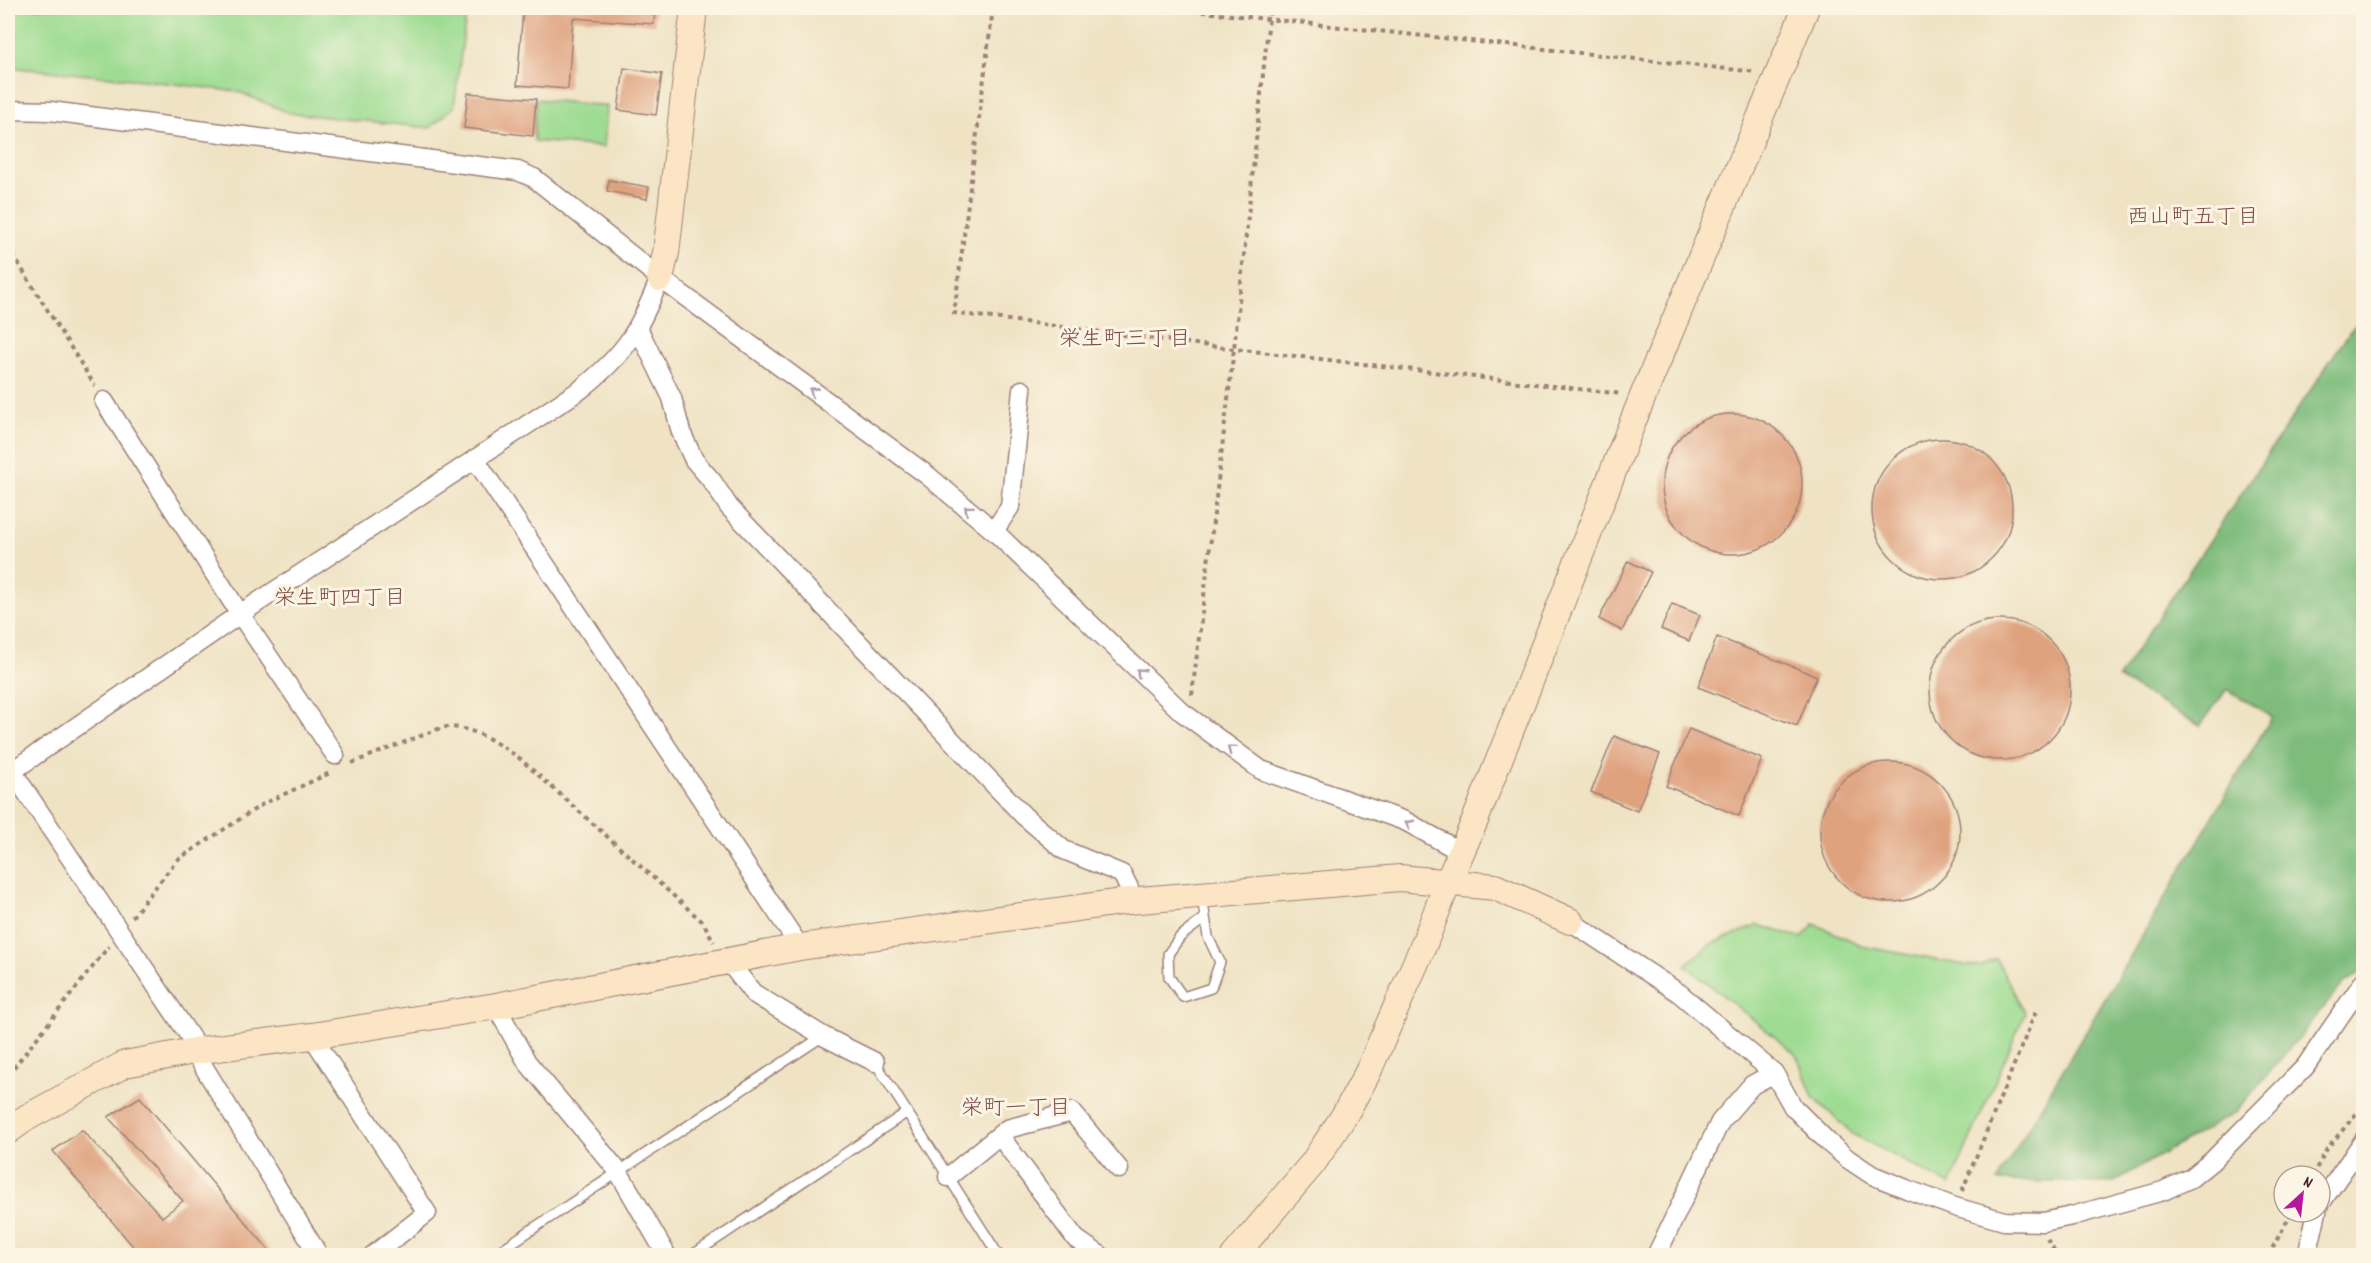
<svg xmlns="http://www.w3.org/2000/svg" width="2371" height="1263" viewBox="0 0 2371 1263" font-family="Dekko,'Klee One',sans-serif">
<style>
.green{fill:#9ddc92;stroke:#747e5e;stroke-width:1.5}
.forest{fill:#7ebc7c;stroke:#646e54;stroke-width:1.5}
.building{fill:#dfa27f}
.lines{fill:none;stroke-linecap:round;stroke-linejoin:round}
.lane-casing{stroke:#9c8178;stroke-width:12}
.street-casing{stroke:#9c8178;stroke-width:21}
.secondary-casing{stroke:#9c8178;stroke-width:28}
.path{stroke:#9c8178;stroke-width:4;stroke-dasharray:4.5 4.5;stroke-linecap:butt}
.lane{stroke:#fff;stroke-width:9}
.street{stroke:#fff;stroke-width:18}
.secondary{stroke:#fce5c4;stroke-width:26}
.oneway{stroke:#ae9aa0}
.labels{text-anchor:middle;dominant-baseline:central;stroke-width:6;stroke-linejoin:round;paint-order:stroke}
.neighbourhood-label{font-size:22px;fill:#7e4d48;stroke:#fcf5e5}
</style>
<rect width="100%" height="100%" fill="#fcf5e5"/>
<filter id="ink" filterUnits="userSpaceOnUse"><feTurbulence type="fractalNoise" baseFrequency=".0167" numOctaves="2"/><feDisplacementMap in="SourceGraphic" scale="12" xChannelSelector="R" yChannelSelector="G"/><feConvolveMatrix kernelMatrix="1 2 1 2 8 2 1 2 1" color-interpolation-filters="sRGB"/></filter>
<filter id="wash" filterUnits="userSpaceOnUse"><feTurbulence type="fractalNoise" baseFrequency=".008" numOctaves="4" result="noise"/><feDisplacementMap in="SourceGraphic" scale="24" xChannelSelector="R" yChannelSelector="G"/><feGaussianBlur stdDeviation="1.35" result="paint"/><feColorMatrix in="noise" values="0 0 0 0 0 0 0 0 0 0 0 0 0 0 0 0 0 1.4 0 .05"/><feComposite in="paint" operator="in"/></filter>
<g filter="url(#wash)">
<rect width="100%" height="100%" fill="#efe3c4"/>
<!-- green -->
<path class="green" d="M8,8H467L454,107L430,128L289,113L239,92L143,80L8,67Z
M536,99L607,106L604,147L534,141Z
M1814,924L1866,947L1964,965L1981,966L1996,958L2025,1013L1950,1185L1854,1135L1813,1097L1796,1054L1685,965L1711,944L1758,925L1802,938Z"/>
<!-- forest -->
<path class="forest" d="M2363,317V971L2345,982L2236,1112L2112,1183L1997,1181L2272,717L2227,689L2200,726L2118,678L2350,331Z"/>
<g id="blocks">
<!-- building -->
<path class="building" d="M523,8H655L654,24L573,18L568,89L517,85Z
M624,68L662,74L656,115L618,110Z
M468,93L536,99L533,136L464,128Z
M609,180L649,187L647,199L607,191Z
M1662 484a70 70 0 1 1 140 0a70 70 0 1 1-140 0Z
M1872 509a70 70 0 1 1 140 0a70 70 0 1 1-140 0Z
M1628,561L1651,572L1622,631L1599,619Z
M1672,604L1700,615L1689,641L1661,629Z
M1930 690a70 70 0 1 1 140 0a70 70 0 1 1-140 0Z
M1717,637L1817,676L1797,726L1698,687Z
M1689,729L1762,759L1739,816L1666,786Z
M1614,736L1660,754L1637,811L1591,792Z
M1820 832a70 70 0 1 1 140 0a70 70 0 1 1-140 0Z
M140,1097L274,1256H141L53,1151L82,1130L162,1217L183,1201L108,1117Z"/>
</g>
</g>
<g filter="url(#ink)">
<use href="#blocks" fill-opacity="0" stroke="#9c8178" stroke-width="1.5"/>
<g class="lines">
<!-- lane casing -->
<g class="lane-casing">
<path id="lane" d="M1202,896L1208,937L1220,962L1211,988L1183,997L1169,977L1168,954L1180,937L1205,918
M875,1062L999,1256
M492,1256L823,1036
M691,1256L906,1113"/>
</g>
<!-- street casing -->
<g class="street-casing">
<path id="street" d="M8,110L50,111L518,171L534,178L660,278L927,475L994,531L1182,712L1261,770L1405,821L1461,852
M638,328L672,398L681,432L694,460L712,481L729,507L1024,816L1064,850L1122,874L1129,888L1128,901
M104,401L240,614L335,755
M475,459L800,947
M994,531L1010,507L1022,390
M8,765L191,1038L194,1051L319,1256
M8,774L240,614L580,390C626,353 638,333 660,278
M1570,921L1679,993L1774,1073L1793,1107L1830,1144L1848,1159L1872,1175L1909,1190L1955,1207L2004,1221L2043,1222L2072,1216L2163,1191L2191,1178L2212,1161L2305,1067L2364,981
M728,961L753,993L823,1036L875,1062
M496,1006L527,1062L618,1171L667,1256
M312,1036L427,1213L372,1256
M1000,1136L1076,1239L1101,1256
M948,1177L1007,1129L1072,1112L1119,1169
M2320,1204L2364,1140
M1656,1256L1720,1122L1752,1085L1774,1073
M2307,1256L2317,1212"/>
</g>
<!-- secondary casing -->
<g class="secondary-casing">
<path id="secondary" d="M660,278L666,253L694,8
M8,1131L26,1118L125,1064L194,1051L312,1036L496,1006L800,947L1128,901L1400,878L1495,887L1570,921
M1234,1256L1313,1163L1344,1116L1367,1074L1424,944L1448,882L1474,823L1643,396L1806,8"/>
</g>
<!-- path -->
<path class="path" d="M993,8L954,313L1234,349L1622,394
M1166,8L1756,72
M8,247L95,386
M1192,695L1234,349L1270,8
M352,763L443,727C473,726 494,741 518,757L703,922L714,942
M132,917L177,860L263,804L332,772
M8,1075L109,946
M2312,1176L2327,1149L2364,1104
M1962,1191L2037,1009
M2047,1239L2058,1256
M2268,1256L2292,1212"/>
<!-- lane -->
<use href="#lane" class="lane"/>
<!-- street -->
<use href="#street" class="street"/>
<!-- secondary -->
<use href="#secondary" class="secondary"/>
</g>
<!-- one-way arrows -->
<defs><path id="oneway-chevron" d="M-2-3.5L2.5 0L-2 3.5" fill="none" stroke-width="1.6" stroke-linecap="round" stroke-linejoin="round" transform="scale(1.5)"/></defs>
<g class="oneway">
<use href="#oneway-chevron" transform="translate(813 391) rotate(-144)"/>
<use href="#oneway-chevron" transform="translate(968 509) rotate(-140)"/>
<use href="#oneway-chevron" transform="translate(1140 672) rotate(-136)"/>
<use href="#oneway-chevron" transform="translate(1231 749) rotate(-143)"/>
<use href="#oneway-chevron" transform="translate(1409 824) rotate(-152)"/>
</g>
</g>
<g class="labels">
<!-- neighbourhood labels -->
<g class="neighbourhood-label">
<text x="2193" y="218">西山町五丁目</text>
<text x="1125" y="340">栄生町三丁目</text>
<text x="340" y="599">栄生町四丁目</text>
<text x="1016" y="1109">栄町一丁目</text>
</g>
</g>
<!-- margin -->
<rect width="2371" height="1263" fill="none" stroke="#fcf5e5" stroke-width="30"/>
<!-- north arrow -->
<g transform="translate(2302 1194) rotate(27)"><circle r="28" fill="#fcf5e5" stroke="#b59f9b" stroke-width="1.5"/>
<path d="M0-4.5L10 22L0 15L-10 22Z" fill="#b5179e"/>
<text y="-9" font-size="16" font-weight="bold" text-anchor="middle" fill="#4a1f2b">N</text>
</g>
</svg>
